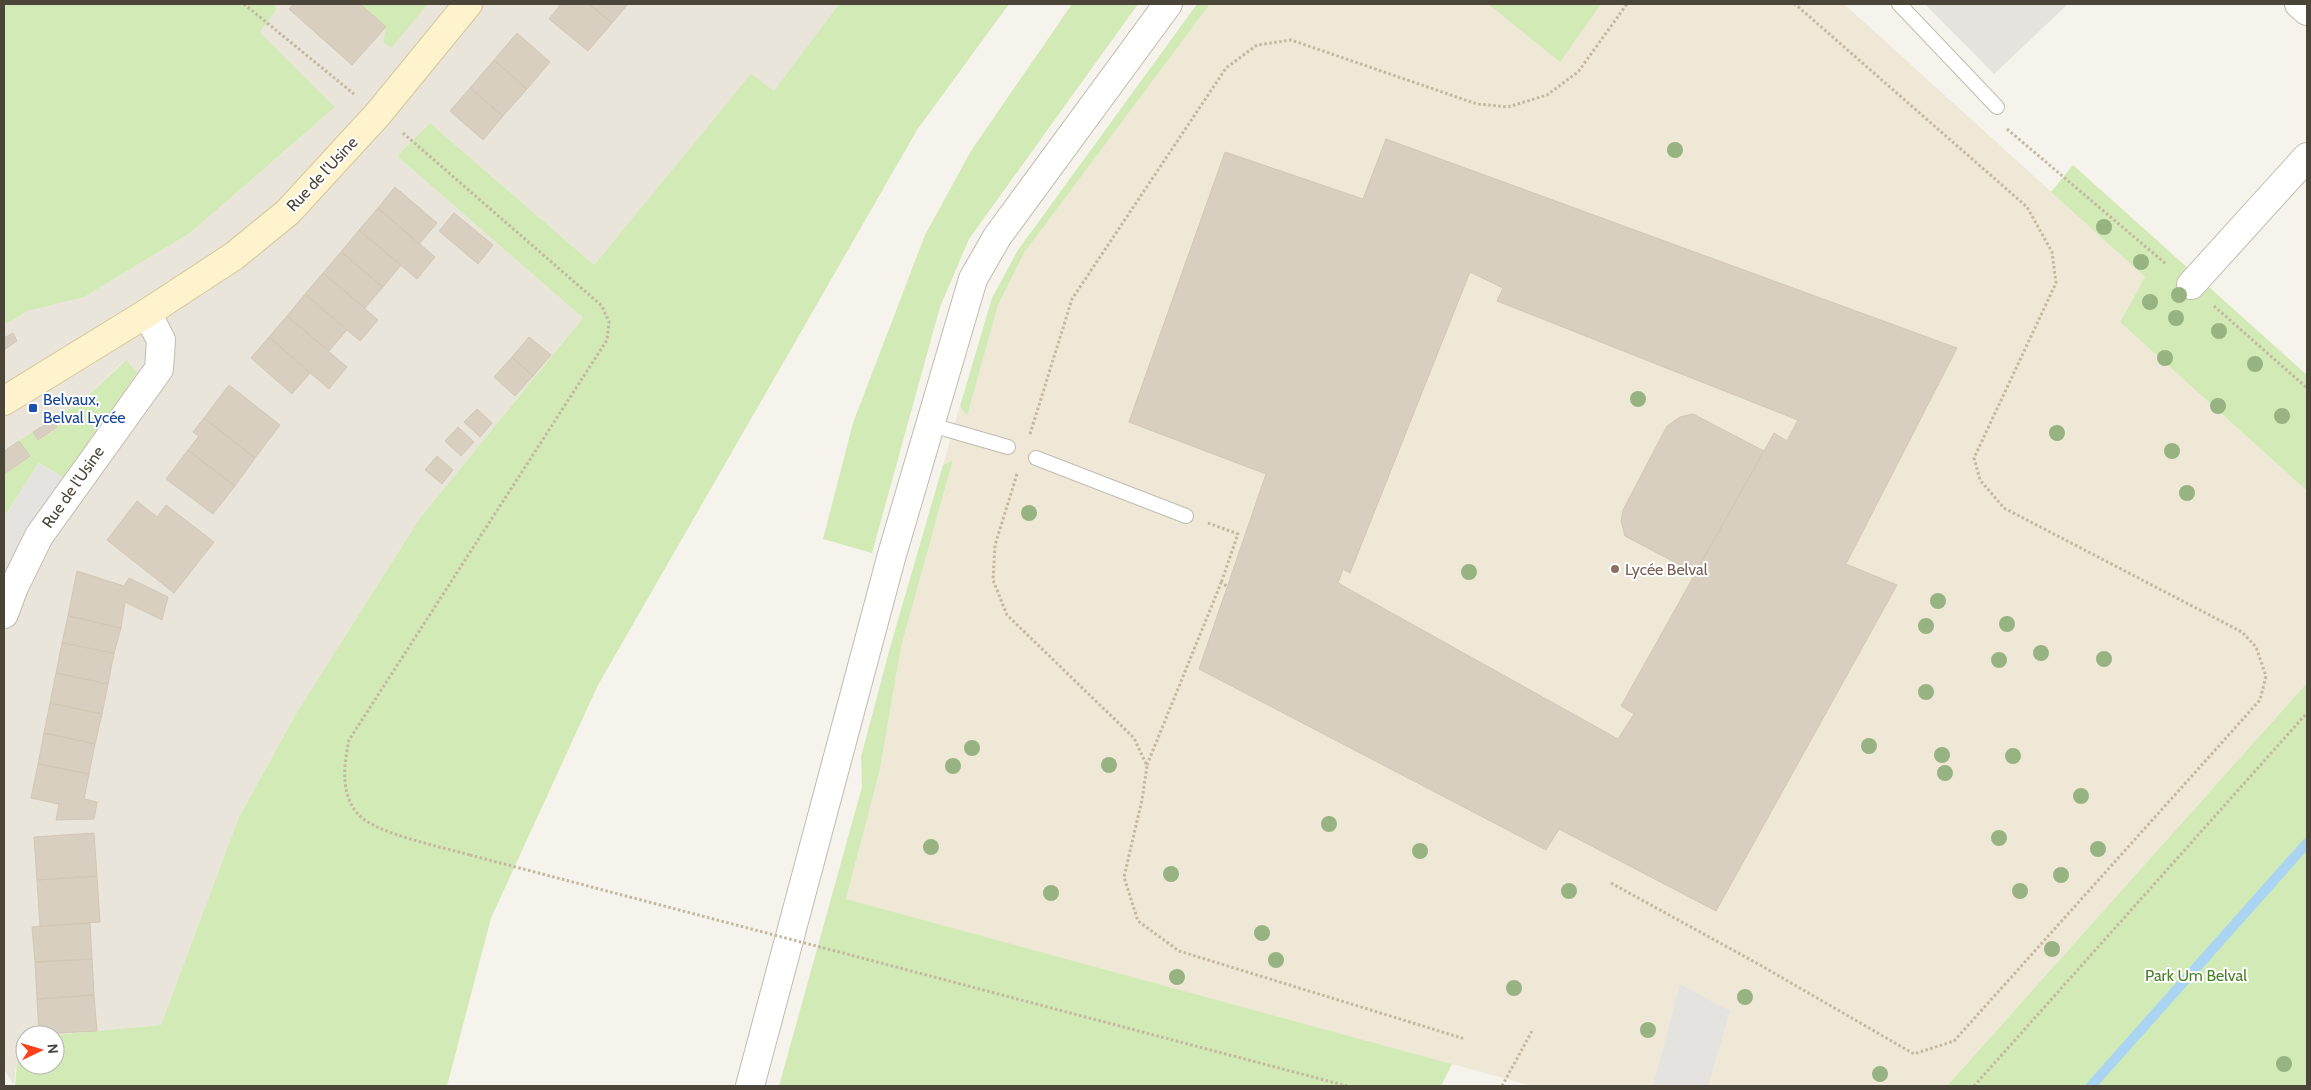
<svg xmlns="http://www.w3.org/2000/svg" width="2311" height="1090" viewBox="0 0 2311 1090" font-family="Cabin,sans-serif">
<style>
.residential{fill:#eae5da}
.industrial{fill:#e6e2dd}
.education{fill:#efe8d6}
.green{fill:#d2eab5}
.parking{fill:#e5e3e0}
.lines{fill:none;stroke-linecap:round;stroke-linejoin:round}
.stream{stroke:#a9d4f2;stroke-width:10}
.building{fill:#d8cfc1;stroke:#d3c7b4;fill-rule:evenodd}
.service-casing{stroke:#c2bbae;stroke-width:16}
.minor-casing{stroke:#c2bbae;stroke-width:30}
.secondary-casing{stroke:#d6c79b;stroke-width:30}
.path{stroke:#c4b79f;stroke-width:3;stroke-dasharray:2.5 2.5;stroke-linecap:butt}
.service{stroke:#fff;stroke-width:14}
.minor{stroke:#fff;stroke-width:28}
.secondary{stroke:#fff3cd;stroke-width:28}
.path-bridge{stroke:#c4b79f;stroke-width:3;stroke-dasharray:2.5 2.5;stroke-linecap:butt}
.tree{fill:#97b381}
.transit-dot{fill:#1a4fb4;stroke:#fff;stroke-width:2}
.education-dot{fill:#8d6e63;stroke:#fff;stroke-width:2}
.labels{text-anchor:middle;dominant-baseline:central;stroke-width:4;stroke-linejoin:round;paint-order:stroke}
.street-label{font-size:16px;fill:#4b4439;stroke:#fff}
.transit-label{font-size:16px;fill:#164399;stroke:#fff;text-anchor:start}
.education-label{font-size:16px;fill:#785e54;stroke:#fff;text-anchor:start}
.park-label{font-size:16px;fill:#4a7f2a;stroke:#fff}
</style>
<rect width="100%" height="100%" fill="#f6f3ec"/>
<!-- residential -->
<path class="residential" d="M275,4H360L386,27L383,42L391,47L428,4H839L774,92L751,75L594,265L430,123L397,156L583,318L420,518L297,712L239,817L161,1025L54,1035H25V1038H19L14,1085L4,1069V614L64,478L125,360L86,398L4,451V325L28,311L84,297L190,233L335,107L260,32L275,10Z"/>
<!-- industrial -->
<path class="industrial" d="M1925,4H2068L1994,74Z"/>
<!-- education -->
<path class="education" d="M1210,4H1844L2145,277L2120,322L2307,491V683L1947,1086H1532L846,899L880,769L901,647L953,461L943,465L960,406L967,415L998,305L1024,253Z"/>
<!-- green -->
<path class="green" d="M4,4H275L276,10L260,32L335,107L190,233L84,297L28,311L4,325Z
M360,4H428L391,48L383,42L386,27Z
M839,4H1009L917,130L598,685L491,918L447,1086H15L19,1038H25V1065H55L54,1035L161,1025L239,817L297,712L420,518L583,318L397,156L430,123L594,265L751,74L774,91Z
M1072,4H1138L969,239L940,307L872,553L823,539L853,423L925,235L971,151Z
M1197,4H1210L1024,253L998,305L967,416L960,406L992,298L1018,250Z
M1488,4H1601L1560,62Z
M2073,165L2307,375V491L2120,322L2145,277L2051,192Z
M126,360L137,373L64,478L39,463L4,517V474L30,456L19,441L33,432L39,440L57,428L52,420L86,398Z
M953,460L901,647L880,769L846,899L1452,1064L1441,1086H779L862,787L861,757L891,644L943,465Z
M2307,683V1086H1947Z"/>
<!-- parking -->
<path class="parking" d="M39,463L64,478L4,582V517Z
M1680,984L1730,1011L1708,1086H1653Z"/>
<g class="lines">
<!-- stream -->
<path class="stream" d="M2091,1086L2307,843"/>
</g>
<!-- building -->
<path class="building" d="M294,4H360L386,27L352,65L289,9Z
M561,4H589L612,23L588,51L549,19Z
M589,4H628L612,23Z
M517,33L550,62L527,89L494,60Z
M494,60L527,89L503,116L470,88Z
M470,88L503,116L483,140L450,111Z
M1386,139L1957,348L1846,564L1897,585L1716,911L1559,829L1546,850L1199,669L1266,474L1129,422L1225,152L1363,199ZM1470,272L1503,288L1497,301L1798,420L1787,441L1774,433L1764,451L1621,706L1634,714L1618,739L1338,583L1343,569L1350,573Z
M395,187L437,223L419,244L378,208Z
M378,208L435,257L417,279L359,230Z
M454,213L493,245L478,264L439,231Z
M359,230L401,265L383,287L341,252Z
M341,252L383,287L365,308L323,273Z
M323,273L378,320L360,341L305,294Z
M305,294L347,330L329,351L287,316Z
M287,316L347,367L329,389L269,337Z
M13,333L17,341L4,350V338Z
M269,337L310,373L292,394L251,358Z
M529,337L551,355L533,376L512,357Z
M512,357L533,376L515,396L494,377Z
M229,385L280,425L255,458L204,418Z
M477,409L492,423L480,437L464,422Z
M1693,414L1764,451L1695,573L1625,536L1621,521L1623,510L1667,426L1680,417Z
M204,418L255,458L235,486L188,450L199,436L193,432Z
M52,420L57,427L38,440L33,432Z
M458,427L474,442L461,456L445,441Z
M19,441L30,456L4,474V451Z
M188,450L235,486L213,514L166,479Z
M437,456L453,470L442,484L425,470Z
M137,501L157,517L166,505L214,542L174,593L107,540Z
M77,571L124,586L129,578L168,597L162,620L125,602L121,628L68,616Z
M68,616L121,628L114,653L62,643Z
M62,643L114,653L108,684L56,673Z
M56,673L108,684L102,714L50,703Z
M50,703L102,714L95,744L44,733Z
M44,733L95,744L89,774L38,764Z
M38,764L89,774L84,799L97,802L94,819L56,820L59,804L31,798Z
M94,833L97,876L37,880L34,837Z
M97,876L100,922L40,926L37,880Z
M90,923L92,959L35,962L32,927Z
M92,959L94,995L37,999L35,962Z
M94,995L97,1031L39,1034L37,999Z"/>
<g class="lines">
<!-- service casing -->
<g class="service-casing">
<path id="service" d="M1899,4L1997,107
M928,424L1008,447
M1036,458L1186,516"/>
</g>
<!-- minor casing -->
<g class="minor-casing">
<path id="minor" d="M2299,4L2307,11
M2191,285L2307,157
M4,614L14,587L39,536L159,369L161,340L147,313
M750,1086L891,558L973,279L997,237L1168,4"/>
</g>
<!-- secondary casing -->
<g class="secondary-casing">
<path id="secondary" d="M4,401L147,313L234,256L288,212L378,114L468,4"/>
</g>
<!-- path -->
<path class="path" d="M244,4L354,94
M2007,129L2166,264
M403,133L602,306L609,322L607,340L349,740C344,764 340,794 358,814C375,834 443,847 470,855
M2214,306L2307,388
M1030,434L1072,299L1226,68L1257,45L1291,40L1477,104L1508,107L1547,95L1578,72L1627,4
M1017,474L995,545L993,580L1007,615L1134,738L1147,766L1142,800L1124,877L1138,921L1179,951L1465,1039
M1208,523L1238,534L1221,583
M1147,765L1221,583L1227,586
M1611,883L1760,965L1914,1054L1954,1041L2260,700L2266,676L2256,647L2242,632L2004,508L1980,480L1974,458L2056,283L2052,252L2027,207L1795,4
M934,977L1347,1086
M1502,1086L1532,1031
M1974,1086L2307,713"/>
<!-- service -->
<use href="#service" class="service"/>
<!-- minor -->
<use href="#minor" class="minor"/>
<!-- secondary -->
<use href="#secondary" class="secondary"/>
<!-- path-bridge -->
<path class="path-bridge" d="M470,855L934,977"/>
</g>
<!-- trees -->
<g class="tree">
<circle cx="1675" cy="150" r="8"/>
<circle cx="2104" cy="227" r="8"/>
<circle cx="2141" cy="262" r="8"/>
<circle cx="2179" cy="295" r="8"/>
<circle cx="2150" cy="302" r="8"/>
<circle cx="2176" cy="318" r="8"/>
<circle cx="2219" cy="331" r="8"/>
<circle cx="2165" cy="358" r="8"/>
<circle cx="2255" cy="364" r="8"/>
<circle cx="1638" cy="399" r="8"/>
<circle cx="2218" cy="406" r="8"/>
<circle cx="2282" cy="416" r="8"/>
<circle cx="2057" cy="433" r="8"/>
<circle cx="2172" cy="451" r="8"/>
<circle cx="2187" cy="493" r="8"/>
<circle cx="1029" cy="513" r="8"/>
<circle cx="1469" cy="572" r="8"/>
<circle cx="1938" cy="601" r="8"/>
<circle cx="2007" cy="624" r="8"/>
<circle cx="1926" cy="626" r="8"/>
<circle cx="2041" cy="653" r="8"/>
<circle cx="2104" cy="659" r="8"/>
<circle cx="1999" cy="660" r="8"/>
<circle cx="1926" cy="692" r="8"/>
<circle cx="1869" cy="746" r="8"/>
<circle cx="972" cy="748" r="8"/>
<circle cx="1942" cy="755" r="8"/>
<circle cx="2013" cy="756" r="8"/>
<circle cx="1109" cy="765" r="8"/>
<circle cx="953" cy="766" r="8"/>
<circle cx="1945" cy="773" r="8"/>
<circle cx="2081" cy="796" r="8"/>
<circle cx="1329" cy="824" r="8"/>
<circle cx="1999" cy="838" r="8"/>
<circle cx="931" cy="847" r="8"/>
<circle cx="2098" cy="849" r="8"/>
<circle cx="1420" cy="851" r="8"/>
<circle cx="1171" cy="874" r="8"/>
<circle cx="2061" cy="875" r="8"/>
<circle cx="1569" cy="891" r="8"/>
<circle cx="2020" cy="891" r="8"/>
<circle cx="1051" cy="893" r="8"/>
<circle cx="1262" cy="933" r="8"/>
<circle cx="2052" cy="949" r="8"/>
<circle cx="1276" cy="960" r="8"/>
<circle cx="1177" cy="977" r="8"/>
<circle cx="1514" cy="988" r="8"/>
<circle cx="1745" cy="997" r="8"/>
<circle cx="1648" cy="1030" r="8"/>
<circle cx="2284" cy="1064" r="8"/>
<circle cx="1880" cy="1074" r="8"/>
</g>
<!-- markers -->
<rect class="transit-dot" x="28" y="403" width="10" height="10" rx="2.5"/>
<circle class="education-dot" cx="1615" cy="569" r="5"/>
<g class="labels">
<!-- street labels -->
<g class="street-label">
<text transform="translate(322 174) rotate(-47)">Rue de l'Usine</text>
<text transform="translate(73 487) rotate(-55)">Rue de l'Usine</text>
</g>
<!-- transit labels -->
<g class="transit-label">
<text x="43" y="399">Belvaux,<tspan x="43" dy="18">Belval Lycée</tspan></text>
</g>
<!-- education labels -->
<g class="education-label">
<text x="1625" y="569">Lycée Belval</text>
</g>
<!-- park labels -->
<g class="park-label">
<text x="2196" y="975">Park Um Belval</text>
</g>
</g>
<!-- border -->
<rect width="2311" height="1090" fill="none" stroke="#4b4439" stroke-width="10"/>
<!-- north arrow -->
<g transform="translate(40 1050) rotate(85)"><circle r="24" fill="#ffffff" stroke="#b7b4b0"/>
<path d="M0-4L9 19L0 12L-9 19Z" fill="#fc3f1d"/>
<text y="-8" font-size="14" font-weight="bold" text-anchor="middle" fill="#4b4439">N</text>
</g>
</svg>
